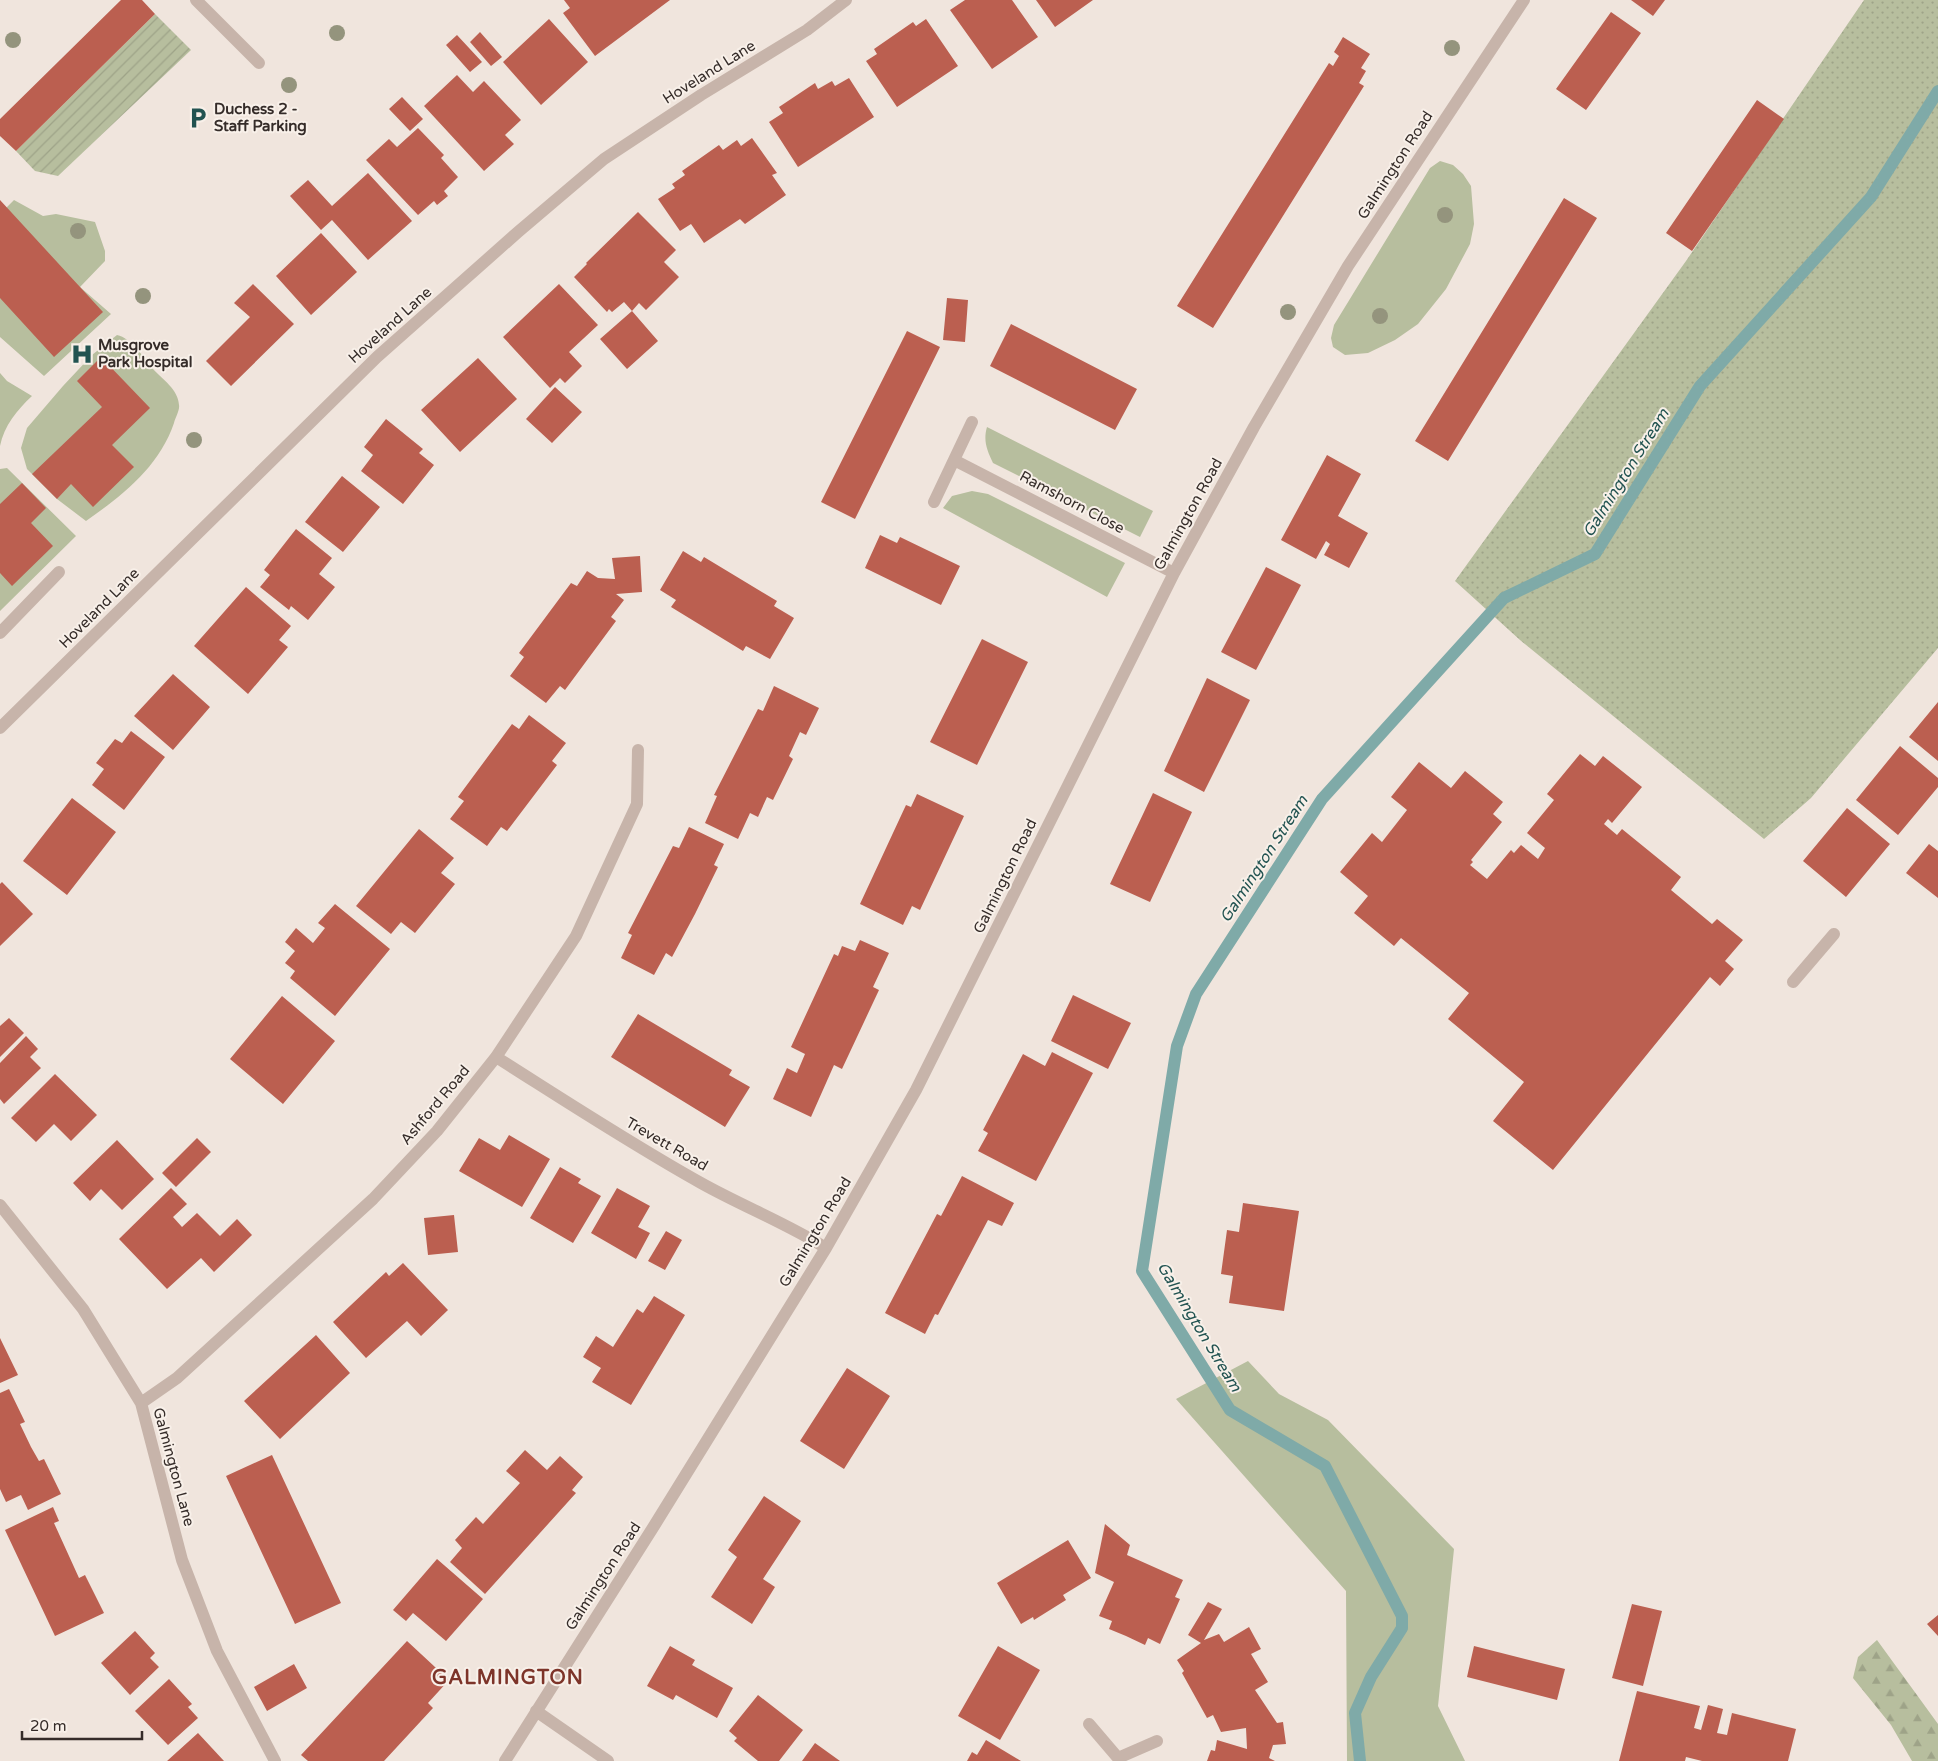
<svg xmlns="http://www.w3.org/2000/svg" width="1938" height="1761" viewBox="0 0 1938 1761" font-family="'Varela Round',sans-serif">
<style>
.grass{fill:#b7be9e}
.forest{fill:url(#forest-firs)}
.park{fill:url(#park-dots)}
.garden{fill:url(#garden-furrows)}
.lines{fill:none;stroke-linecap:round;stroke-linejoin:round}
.stream{stroke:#7faaa8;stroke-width:12}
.building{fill:#bb5f50}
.minor{stroke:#c7b4aa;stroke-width:12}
.tree{fill:#94947d}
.labels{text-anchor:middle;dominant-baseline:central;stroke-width:4;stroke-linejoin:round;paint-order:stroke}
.street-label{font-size:15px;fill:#352c29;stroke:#f8f0e9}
.poi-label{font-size:15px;font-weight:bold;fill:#352c29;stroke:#f8f0e9;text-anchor:start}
.water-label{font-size:16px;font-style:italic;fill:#225351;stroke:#f8f0e9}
.district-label{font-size:20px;font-weight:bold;letter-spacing:1px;fill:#7d3429;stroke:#f8f0e9}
</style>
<defs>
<pattern id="forest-firs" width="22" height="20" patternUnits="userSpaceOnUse" patternTransform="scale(1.25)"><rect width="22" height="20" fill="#b7be9e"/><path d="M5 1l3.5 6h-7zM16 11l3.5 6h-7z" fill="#9ea388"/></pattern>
<pattern id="park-dots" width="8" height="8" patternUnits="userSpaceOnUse" patternTransform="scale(1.25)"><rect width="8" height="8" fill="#b7be9e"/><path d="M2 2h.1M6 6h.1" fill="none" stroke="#9ea388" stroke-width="1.8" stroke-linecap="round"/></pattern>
<pattern id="garden-furrows" width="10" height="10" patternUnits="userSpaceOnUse" patternTransform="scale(1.25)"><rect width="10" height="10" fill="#b7be9e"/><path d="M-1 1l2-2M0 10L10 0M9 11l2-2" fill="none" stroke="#9ea388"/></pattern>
</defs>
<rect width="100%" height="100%" fill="#f0e5dd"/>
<!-- grass -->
<path class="grass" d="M1440,161L1453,165L1463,174L1471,186L1474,224L1470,244L1446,289L1418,324L1395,340L1368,353L1345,355L1333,347L1331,338L1334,325L1430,168Z
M14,200L43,216L56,214L95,222L105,251V261L80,287L111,314L44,376L0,337V214Z
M117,335C131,338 144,358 153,369C163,380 178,389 179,405C180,410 175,418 174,423C159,467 123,495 86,521L57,499L27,469L21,448L27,428L63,386L92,355Z
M0,373L7,381L32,396C17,410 4,426 0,446Z
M987,427L1153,511L1140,537L993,463C987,450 983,441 987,427Z
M7,468L76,536L0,611V469Z
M972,491L988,494L1125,563L1107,597L943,508L952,496Z
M1248,1361L1279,1394L1328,1420L1454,1549L1438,1706L1465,1761H1347L1346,1591L1176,1399Z"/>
<!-- forest -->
<path class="forest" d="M1877,1640L1938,1724V1761H1912L1891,1725L1853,1678L1858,1657Z"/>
<!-- park -->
<path class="park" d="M1864,0H1938V648L1811,798L1764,839L1520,640L1455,581L1686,261Z"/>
<!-- garden -->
<path class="garden" d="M155,14L191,50L58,176L35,171L16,151Z"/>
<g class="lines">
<!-- stream -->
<path class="stream" d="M1360,1761L1355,1713L1371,1677L1402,1628V1616L1325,1466L1230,1410L1142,1271L1177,1046L1196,994L1322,799L1504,598L1595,554L1700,386L1871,197L1938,91"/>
</g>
<!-- building -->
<path class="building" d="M121,0H142L155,14L16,151L0,136V119Z
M564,0H670L595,56L563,13L570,8Z
M965,0H1012L1038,37L992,69L950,10Z
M1036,0H1093L1055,27Z
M1631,0H1665L1653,16Z
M1611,12L1641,33L1586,110L1556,89Z
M549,19L588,62L541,105L503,62Z
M926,19L958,66L897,107L866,61L877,54L874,49L913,22L916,26Z
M480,32L502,57L491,66L470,42Z
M457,35L482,62L470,72L446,45Z
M1343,37L1370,54L1361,68L1366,71L1359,83L1364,86L1213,328L1177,306L1329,63L1333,66L1339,56L1334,52Z
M457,75L473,92L484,81L521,120L505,135L514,144L484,171L424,106Z
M849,78L874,117L798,167L769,122L783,113L779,107L815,83L818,89L832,81L835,86Z
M402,97L423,119L410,131L389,109Z
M1757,100L1784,119L1692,251L1666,233Z
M418,128L444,155L441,158L458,177L444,191L448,196L437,205L434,201L418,215L366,160L389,139L397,147Z
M752,138L777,173L772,175L786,195L745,224L740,219L704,243L691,224L680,231L658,199L675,188L672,184L685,175L682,171L719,145L723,150L737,140L741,146Z
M368,173L412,221L368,260L332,220L321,230L290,196L308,180L332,206Z
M1564,198L1597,218L1448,461L1415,441Z
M0,200L103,312L54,357L0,298Z
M638,212L676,250L664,262L679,277L646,310L639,303L632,311L624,302L612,312L609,309L607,312L574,277L587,264L586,263Z
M321,233L357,272L311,315L276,276Z
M253,284L294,324L231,386L206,361L250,317L234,303Z
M559,284L598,325L569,352L582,366L565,383L560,378L550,388L503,337Z
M947,298L968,300L965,342L943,340Z
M632,311L658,341L627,369L600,339Z
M1011,324L1137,389L1115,430L990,366Z
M907,331L940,347L855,519L821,502Z
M101,357L150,408L112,445L134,467L93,507L71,484L57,499L32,474L102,407L77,381Z
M478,358L517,399L460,452L421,410Z
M555,387L582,412L552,443L526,419Z
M386,419L423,449L419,453L434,465L403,504L361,471L373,455L364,447Z
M1327,455L1361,474L1338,516L1368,533L1349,568L1324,555L1330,544L1326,541L1316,559L1281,540Z
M342,476L380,507L343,552L305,522Z
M22,483L46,508L31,523L53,546L12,586L0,573V504Z
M296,529L332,558L319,574L335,587L308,620L291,606L289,610L260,587L270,575L264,570Z
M880,535L897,543L900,537L960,566L941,605L865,568Z
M683,551L701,562L704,557L777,601L774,606L794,618L770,659L746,646L743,651L671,607L676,600L660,590Z
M640,556L642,592L616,594L624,600L611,617L616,621L565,690L560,686L546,703L510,676L524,657L519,653L571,583L577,586L587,571L598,578L615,579L612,558Z
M1266,567L1301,585L1256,670L1221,652Z
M246,587L291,626L279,640L288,647L248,694L194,646Z
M982,639L1028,662L977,765L930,742Z
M173,674L210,707L173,750L134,716Z
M1207,678L1250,700L1204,792L1164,771Z
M774,686L819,708L806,735L800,732L789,756L793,759L773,800L767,797L758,817L750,813L738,839L705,823L717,796L714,795L758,709L763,711Z
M1938,702V761L1909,737Z
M529,715L566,743L552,761L557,765L507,831L501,827L487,846L450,819L464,801L458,797L512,724L519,729Z
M131,731L165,757L124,810L92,785L104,769L96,763L115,739L122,743Z
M1900,746L1938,778V787L1898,835L1856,800Z
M1580,754L1595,766L1603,756L1642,787L1612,823L1608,819L1604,824L1617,835L1622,829L1681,877L1671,890L1712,924L1717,919L1743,940L1725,961L1734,969L1720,986L1710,977L1553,1170L1493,1121L1524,1082L1448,1019L1469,993L1401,938L1394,946L1354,913L1368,896L1340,872L1372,833L1382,842L1407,810L1391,797L1419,762L1451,788L1465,771L1503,802L1493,814L1502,822L1471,860L1473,862L1470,865L1487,879L1511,850L1514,853L1521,845L1538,859L1545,848L1527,833L1554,800L1547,794Z
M1153,793L1192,812L1150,902L1110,884Z
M917,794L964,816L920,910L912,906L903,925L860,904L906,805L911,807Z
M72,798L116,832L67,895L23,861Z
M1847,808L1890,844L1846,897L1803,861Z
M689,827L724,844L714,865L718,867L695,914L672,957L666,953L654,975L621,958L632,935L628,933L673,846L679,848Z
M419,829L454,858L441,873L455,884L415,933L401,922L391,934L356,906Z
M1929,844L1938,851V898L1906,873Z
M2,882L33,914L0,946V884Z
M335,904L390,949L335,1016L290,978L295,971L285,963L295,951L285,942L296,928L313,943L325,928L318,923Z
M860,940L889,953L873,987L879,990L842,1069L834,1065L811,1117L773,1099L787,1068L797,1073L805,1054L791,1047L834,954L838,956L842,946L855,951Z
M1073,995L1131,1023L1108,1069L1051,1041Z
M282,996L335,1041L283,1104L230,1059Z
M638,1014L732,1070L729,1075L750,1087L725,1127L611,1057Z
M9,1018L24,1033L0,1057V1026Z
M26,1036L38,1049L30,1057L41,1068L4,1104L0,1099V1063Z
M1052,1052L1093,1073L1036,1181L978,1151L988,1133L983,1130L1023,1054L1045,1066Z
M55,1074L97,1115L71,1141L54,1124L36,1142L11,1118Z
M509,1135L550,1159L522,1207L459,1171L479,1138L500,1150Z
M197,1138L211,1152L176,1187L162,1173Z
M117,1140L154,1179L122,1210L101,1189L90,1201L73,1183Z
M560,1167L581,1179L578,1183L601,1196L573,1243L530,1218Z
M962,1176L1014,1203L1002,1226L988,1220L938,1315L935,1314L925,1334L885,1313L937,1214L941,1216Z
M171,1188L187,1204L173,1217L182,1227L197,1213L220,1236L237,1219L252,1235L214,1272L201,1258L167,1289L119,1239Z
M617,1188L650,1206L638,1227L650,1233L636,1259L591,1233Z
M1243,1203L1299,1211L1284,1311L1229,1303L1233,1276L1221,1274L1227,1230L1239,1232Z
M454,1215L458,1252L428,1255L424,1218Z
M666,1231L682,1240L665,1270L648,1261Z
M403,1263L448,1310L421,1336L407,1321L366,1358L333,1322L386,1272L389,1276Z
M654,1296L685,1315L631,1405L592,1382L601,1368L583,1357L596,1336L613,1347L637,1309L643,1313Z
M316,1335L350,1373L280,1439L244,1401Z
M0,1338L18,1375L0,1383Z
M847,1368L890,1396L844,1469L800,1441Z
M9,1389L25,1422L20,1424L31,1447L39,1461L44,1459L61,1494L28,1510L21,1495L6,1502L0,1489V1393Z
M525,1450L547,1470L560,1456L583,1477L572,1490L576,1493L485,1594L450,1562L462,1548L455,1540L476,1517L483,1524L520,1483L506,1471Z
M272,1455L341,1603L295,1624L226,1476Z
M764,1496L801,1521L763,1579L775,1587L752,1624L711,1597L737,1557L728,1550Z
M53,1507L59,1521L54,1523L79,1578L85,1575L104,1613L55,1636L5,1530Z
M1105,1524L1130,1545L1127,1555L1183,1580L1175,1597L1180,1599L1160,1644L1148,1638L1145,1645L1126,1636L1109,1629L1112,1621L1099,1616L1114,1582L1095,1573Z
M1068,1540L1091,1578L1063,1595L1066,1600L1034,1620L1033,1617L1021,1624L997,1583Z
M437,1559L483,1599L446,1641L413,1613L406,1621L393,1610Z
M1208,1602L1222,1609L1204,1640L1219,1634L1224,1642L1249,1627L1261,1649L1251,1654L1268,1682L1255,1690L1277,1723L1283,1722L1286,1744L1273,1745L1269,1758L1275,1761H1207L1211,1750L1215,1751L1217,1740L1247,1749L1246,1728L1221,1732L1213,1715L1207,1718L1182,1673L1184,1671L1177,1660L1201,1643L1188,1635Z
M1632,1604L1662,1611L1643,1686L1612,1678Z
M1938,1615V1636L1927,1624Z
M135,1631L155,1653L150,1658L159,1667L130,1695L101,1663Z
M407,1641L449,1680L428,1703L433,1708L384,1761H308L301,1755Z
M670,1646L695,1660L692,1665L733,1688L717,1718L676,1695L673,1700L647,1686Z
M998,1646L1040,1670L1000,1740L958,1716Z
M1474,1646L1565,1669L1557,1700L1467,1677Z
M294,1664L307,1688L267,1711L254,1687Z
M169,1679L192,1704L188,1707L198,1718L168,1745L135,1711Z
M1637,1691L1700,1706L1694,1728L1701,1730L1708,1705L1723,1709L1717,1733L1727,1735L1732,1713L1796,1729L1788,1761H1702L1686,1757L1685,1761H1619Z
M758,1695L803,1730L779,1761H758L734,1741L737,1738L729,1731Z
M198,1733L224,1761H167Z
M986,1740L1021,1761H967L972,1752L977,1755Z
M815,1743L840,1761H802Z"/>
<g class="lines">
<!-- minor -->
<path class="minor" d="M196,0L259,63
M954,460L1174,573
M934,502L972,422
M0,633L59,572
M0,728L377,357L518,232L604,159L701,95L807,30L846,0
M1793,982L1834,934
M496,1057C564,1100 631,1144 701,1183C742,1206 786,1223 826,1248
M0,1205L83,1309L141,1403L182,1560L217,1651L275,1761
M141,1403L177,1378L373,1199L437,1131L496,1057L576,936L637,804L638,750
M536,1711L608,1761
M1089,1724L1118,1758L1157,1741
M505,1761L654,1526L826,1248L916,1090L1174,573L1254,427L1348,266L1524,0"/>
</g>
<!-- trees -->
<g class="tree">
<circle cx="337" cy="33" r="8"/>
<circle cx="13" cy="40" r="8"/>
<circle cx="1452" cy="48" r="8"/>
<circle cx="289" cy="85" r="8"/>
<circle cx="1445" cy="215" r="8"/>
<circle cx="78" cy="231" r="8"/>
<circle cx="143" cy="296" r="8"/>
<circle cx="1288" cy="312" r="8"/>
<circle cx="1380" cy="316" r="8"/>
<circle cx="194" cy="440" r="8"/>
</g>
<!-- icons -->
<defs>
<g id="parking-bare" transform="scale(1.725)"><path d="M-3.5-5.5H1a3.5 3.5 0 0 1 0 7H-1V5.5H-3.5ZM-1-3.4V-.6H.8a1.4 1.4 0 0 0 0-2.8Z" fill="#225351" stroke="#f8f0e9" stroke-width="2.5" paint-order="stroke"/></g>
<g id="hospital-bare" transform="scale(1.725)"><path d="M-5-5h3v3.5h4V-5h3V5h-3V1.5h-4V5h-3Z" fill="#225351" stroke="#f8f0e9" stroke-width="2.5" paint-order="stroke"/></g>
</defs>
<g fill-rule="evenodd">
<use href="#parking-bare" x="198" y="118"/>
<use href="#hospital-bare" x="82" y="354"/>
</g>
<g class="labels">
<!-- street labels -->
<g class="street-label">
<text transform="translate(709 72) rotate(-32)">Hoveland Lane</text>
<text transform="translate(1395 165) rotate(-57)">Galmington Road</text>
<text transform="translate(390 325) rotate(-42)">Hoveland Lane</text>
<text transform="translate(1072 502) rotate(28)">Ramshorn Close</text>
<text transform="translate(1188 514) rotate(-61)">Galmington Road</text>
<text transform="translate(99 608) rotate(-45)">Hoveland Lane</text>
<text transform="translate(1005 876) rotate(-64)">Galmington Road</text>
<text transform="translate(435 1105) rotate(-50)">Ashford Road</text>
<text transform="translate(667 1144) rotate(30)">Trevett Road</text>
<text transform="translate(815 1232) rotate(-59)">Galmington Road</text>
<text transform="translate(174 1467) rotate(75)">Galmington Lane</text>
<text transform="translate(603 1576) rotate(-57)">Galmington Road</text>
</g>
<!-- poi labels -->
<g class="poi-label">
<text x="214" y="109">Duchess 2 -<tspan x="214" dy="17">Staff Parking</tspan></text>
<text x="98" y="345">Musgrove<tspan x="98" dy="17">Park Hospital</tspan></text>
</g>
<!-- water labels -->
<g class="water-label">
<text transform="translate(1626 473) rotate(-58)">Galmington Stream</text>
<text transform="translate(1264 859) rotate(-57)">Galmington Stream</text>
<text transform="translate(1199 1327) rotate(59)">Galmington Stream</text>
</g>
<!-- district labels -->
<g class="district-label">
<text x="508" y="1678">GALMINGTON</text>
</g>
</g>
<!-- scale -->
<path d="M22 1731v8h120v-8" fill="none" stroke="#352c29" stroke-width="2.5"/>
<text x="30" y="1731" font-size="15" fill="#352c29" stroke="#f8f0e9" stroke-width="4" paint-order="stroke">20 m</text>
</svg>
